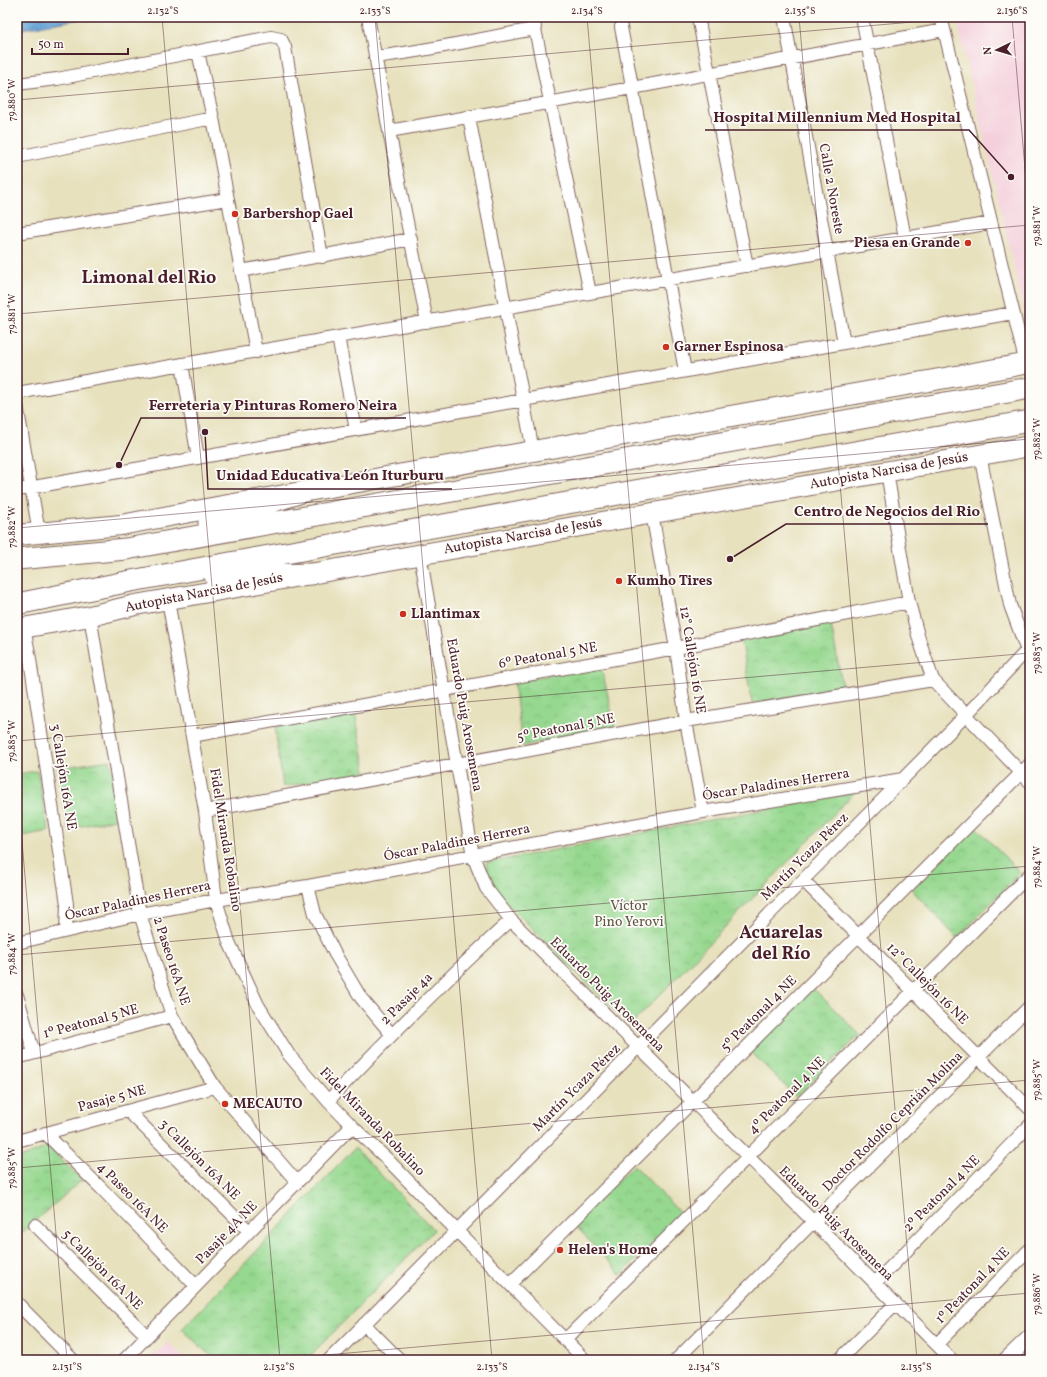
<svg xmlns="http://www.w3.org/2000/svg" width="1047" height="1377" viewBox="0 0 1047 1377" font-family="Vollkorn,serif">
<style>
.built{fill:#f4cfdc}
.park{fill:url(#park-crowns);stroke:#707c5d}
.water{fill:url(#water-waves);stroke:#566080}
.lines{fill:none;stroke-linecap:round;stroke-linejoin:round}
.minor-casing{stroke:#81635e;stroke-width:14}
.tertiary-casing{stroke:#81635e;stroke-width:17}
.primary-casing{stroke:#81635e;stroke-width:22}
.trunk-casing{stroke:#81635e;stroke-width:23}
.minor{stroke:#fff;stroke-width:12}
.tertiary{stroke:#fff;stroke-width:15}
.primary{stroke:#fff;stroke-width:20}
.trunk{stroke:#fff;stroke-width:21}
.ticks{fill:none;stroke:#4a1f2b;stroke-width:1;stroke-opacity:0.45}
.poi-dot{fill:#c8321e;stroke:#fdfcf7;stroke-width:1.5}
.labels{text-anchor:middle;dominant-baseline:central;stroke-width:3.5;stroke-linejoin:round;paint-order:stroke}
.street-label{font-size:14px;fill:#4a1f2b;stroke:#fdfcf7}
.poi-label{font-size:14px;font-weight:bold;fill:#4a1f2b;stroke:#fdfcf7;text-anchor:start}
.park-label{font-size:14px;fill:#615649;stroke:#fdfcf7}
.district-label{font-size:18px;font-weight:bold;fill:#4a1f2b;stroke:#fdfcf7}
.leader{fill:none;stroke:#4a1f2b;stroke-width:1.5}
.callout-dot{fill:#4a1f2b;stroke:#fdfcf7;stroke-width:1.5}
.callout-label{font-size:15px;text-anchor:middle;font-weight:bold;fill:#4a1f2b;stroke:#fdfcf7;stroke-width:3.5;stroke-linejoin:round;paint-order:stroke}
.neatline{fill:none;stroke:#4a1f2b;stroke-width:1.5}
.ticks-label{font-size:10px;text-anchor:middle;fill:#4a1f2b}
</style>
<defs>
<pattern id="park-crowns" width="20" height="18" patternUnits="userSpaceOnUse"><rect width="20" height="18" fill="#96d88f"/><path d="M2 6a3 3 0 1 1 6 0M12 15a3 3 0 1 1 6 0" fill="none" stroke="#83b97c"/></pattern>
<pattern id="water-waves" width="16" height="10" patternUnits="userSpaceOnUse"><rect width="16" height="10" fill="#63a2d5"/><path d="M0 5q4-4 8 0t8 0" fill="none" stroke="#5483ad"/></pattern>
</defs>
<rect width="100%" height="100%" fill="#fdfcf7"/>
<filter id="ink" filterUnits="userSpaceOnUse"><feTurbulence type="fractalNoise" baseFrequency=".025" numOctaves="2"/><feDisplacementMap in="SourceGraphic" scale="8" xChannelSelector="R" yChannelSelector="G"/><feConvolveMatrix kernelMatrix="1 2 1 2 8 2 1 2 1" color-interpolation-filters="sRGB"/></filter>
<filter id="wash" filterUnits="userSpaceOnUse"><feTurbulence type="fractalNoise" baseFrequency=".012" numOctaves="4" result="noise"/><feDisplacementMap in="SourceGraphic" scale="16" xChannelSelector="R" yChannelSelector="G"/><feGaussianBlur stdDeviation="0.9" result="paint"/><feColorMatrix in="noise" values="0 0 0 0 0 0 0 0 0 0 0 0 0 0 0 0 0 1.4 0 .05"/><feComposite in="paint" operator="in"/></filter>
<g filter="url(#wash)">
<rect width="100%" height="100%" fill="#e7e1bd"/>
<!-- built -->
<path class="built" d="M956,17H1030V336Z
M168,1342L187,1360H149Z"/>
<!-- park -->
<path class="park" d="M830,619L843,690L752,704L741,636Z
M601,665L615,728L522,746L514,682Z
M355,712L366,772L283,787L275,727Z
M110,760L120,818L68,829L58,768Z
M37,771L49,831L17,837V774Z
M855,792L630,1026L491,887L486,863Z
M975,826L1020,873L957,938L912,890Z
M813,988L860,1035L796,1097L750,1051Z
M48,1147L82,1180L17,1237V1159Z
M355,1148L434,1230L306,1360H215L182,1329Z
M634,1165L681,1214L621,1275L574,1224Z"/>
<!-- water -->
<path class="water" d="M17,17H92L17,30Z"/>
</g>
<g filter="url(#ink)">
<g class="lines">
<!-- minor casing -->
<g class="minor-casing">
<path id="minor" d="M368,17L389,131L427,322
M534,17L535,29L590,293
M698,17L747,266
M784,17L844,343
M862,17L905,238
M941,17L1026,364
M621,27L685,371
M198,52L213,118L256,352
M375,57C429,51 482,38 535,29
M17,84L57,79L271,37L281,39L285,47L322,257
M469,117L533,451
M389,131L632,88L944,30
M17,157L213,118
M17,233L228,199
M241,271L411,239
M338,337L356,430
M182,364L198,458
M17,393L991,223
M17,405L39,533
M980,455L1010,605L1027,651
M887,472L909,602L919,639L933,680L1030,782
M17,490L1013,313
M652,513L676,648L686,721L703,812
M420,554L473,856L486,888L511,920L952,1360
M168,600L205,811L216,900L229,942L258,1005L289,1055L328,1101L352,1126L385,1157L457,1231L585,1360
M90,616L140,914L172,1016L215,1087L233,1108L297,1182
M24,628L29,653L67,904L66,931
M192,736L676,648L909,602
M205,811L686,721L933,680
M803,880L1030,1109
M308,886L315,914L335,954L361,998L392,1035
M17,943L140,914L216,900L308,886L703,812L903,779
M17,995L34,1053
M17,1058L172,1016
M328,1101C387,1039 447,978 511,920
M128,1111L249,1231
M45,1133L101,1188L196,1286
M17,1141L215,1087
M35,1225L147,1336
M875,1283L1030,1125
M510,1284L1030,764
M17,1303L73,1360
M364,1324L400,1360
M565,1340L1030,874
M937,1344L1030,1249
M124,1360L352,1126
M329,1360L966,715L1030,647
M676,1360L814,1221L1030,1006
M839,1360L895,1304"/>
</g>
<!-- tertiary casing -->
<g class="tertiary-casing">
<path id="tertiary" d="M1006,1360L1030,1337"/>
</g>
<!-- primary casing -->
<g class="primary-casing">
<path id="primary" d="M17,535L121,525L217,507L1030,363
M17,629L90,616L135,605L226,589L1030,446"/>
</g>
<!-- trunk casing -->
<g class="trunk-casing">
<path id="trunk" d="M209,523L298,493
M17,559L126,549L1030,388
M215,576L312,574
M17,604L131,581L308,549L1030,421"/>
</g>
<!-- minor -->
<use href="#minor" class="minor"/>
<!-- tertiary -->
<use href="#tertiary" class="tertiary"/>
<!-- primary -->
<use href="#primary" class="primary"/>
<!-- trunk -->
<use href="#trunk" class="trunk"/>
</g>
</g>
<!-- ticks -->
<path class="ticks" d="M162,17L280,1360M375,17L492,1360M587,17L704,1360M799,17L917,1360M1012,17L1030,227M17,100L970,17M17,314L1030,225M17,528L1030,439M17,741L1030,653M17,784L67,1360M17,955L1030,866M17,1168L1030,1080M269,1360L1030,1293"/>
<!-- markers -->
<g class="poi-dot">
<circle cx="235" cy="214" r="4"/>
<circle cx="968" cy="243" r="4"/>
<circle cx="666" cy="347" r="4"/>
<circle cx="619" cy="581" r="4"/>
<circle cx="403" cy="614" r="4"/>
<circle cx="225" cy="1104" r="4"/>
<circle cx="560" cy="1250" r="4"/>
</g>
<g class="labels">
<!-- street labels -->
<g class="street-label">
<text transform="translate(831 189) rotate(80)">Calle 2 Noreste</text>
<text transform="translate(889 471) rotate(-10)">Autopista Narcisa de Jesús</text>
<text transform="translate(523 536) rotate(-10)">Autopista Narcisa de Jesús</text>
<text transform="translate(204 593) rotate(-11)">Autopista Narcisa de Jesús</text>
<text transform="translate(548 656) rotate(-10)">6º Peatonal 5 NE</text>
<text transform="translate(692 660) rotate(81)">12° Callejón 16 NE</text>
<text transform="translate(464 715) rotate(80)">Eduardo Puig Arosemena</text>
<text transform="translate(566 728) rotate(-11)">5º Peatonal 5 NE</text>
<text transform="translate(63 777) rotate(81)">3 Callejón 16A NE</text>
<text transform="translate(776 785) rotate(-9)">Óscar Paladines Herrera</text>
<text transform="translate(225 840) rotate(81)">Fidel Miranda Robalino</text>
<text transform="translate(457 843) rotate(-11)">Óscar Paladines Herrera</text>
<text transform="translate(805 857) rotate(-45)">Martín Ycaza Pérez</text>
<text transform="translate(138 901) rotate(-12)">Óscar Paladines Herrera</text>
<text transform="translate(171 961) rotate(72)">2 Paseo 16A NE</text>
<text transform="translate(927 984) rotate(45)">12° Callejón 16 NE</text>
<text transform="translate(607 995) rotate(45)">Eduardo Puig Arosemena</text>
<text transform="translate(407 999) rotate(-45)">2 Pasaje 4a</text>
<text transform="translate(759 1014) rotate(-45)">5º Peatonal 4 NE</text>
<text transform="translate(91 1022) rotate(-15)">1º Peatonal 5 NE</text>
<text transform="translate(577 1088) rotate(-45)">Martín Ycaza Pérez</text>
<text transform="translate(787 1096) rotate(-45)">4º Peatonal 4 NE</text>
<text transform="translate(112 1099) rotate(-15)">Pasaje 5 NE</text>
<text transform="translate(372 1122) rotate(46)">Fidel Miranda Robalino</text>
<text transform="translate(893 1122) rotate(-45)">Doctor Rodolfo Ceprián Molina</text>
<text transform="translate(199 1160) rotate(45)">3 Callejón 16A NE</text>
<text transform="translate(942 1194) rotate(-45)">2º Peatonal 4 NE</text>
<text transform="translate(132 1198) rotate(45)">4 Paseo 16A NE</text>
<text transform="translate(836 1224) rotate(45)">Eduardo Puig Arosemena</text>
<text transform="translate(227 1233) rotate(-46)">Pasaje 4A NE</text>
<text transform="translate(102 1270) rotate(45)">5 Callejón 16A NE</text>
<text transform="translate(973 1286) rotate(-46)">1º Peatonal 4 NE</text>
</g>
<!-- poi labels -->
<g class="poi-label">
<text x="243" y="214">Barbershop Gael</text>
<text x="960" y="243" text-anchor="end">Piesa en Grande</text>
<text x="674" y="347">Garner Espinosa</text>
<text x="627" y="581">Kumho Tires</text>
<text x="411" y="614">Llantimax</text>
<text x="233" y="1104">MECAUTO</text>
<text x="568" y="1250">Helen's Home</text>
</g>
<!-- park labels -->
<g class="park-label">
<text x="629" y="906">Víctor<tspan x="629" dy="16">Pino Yerovi</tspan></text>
</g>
<!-- district labels -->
<g class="district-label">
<text x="149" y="278">Limonal del Rio</text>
<text x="781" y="933">Acuarelas<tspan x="781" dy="21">del Río</tspan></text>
</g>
</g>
<!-- callouts -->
<path class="leader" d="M1011 177L969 130H705M119 465L141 418H406M205 432L208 489H452M730 559L786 524H988"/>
<g class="callout-dot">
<circle cx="1011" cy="177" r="4"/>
<circle cx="119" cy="465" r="4"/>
<circle cx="205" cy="432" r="4"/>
<circle cx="730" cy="559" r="4"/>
</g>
<g class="callout-label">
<text x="837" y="122">Hospital Millennium Med Hospital</text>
<text x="273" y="410">Ferreteria y Pinturas Romero Neira</text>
<text x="330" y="480">Unidad Educativa León Iturburu</text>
<text x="887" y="516">Centro de Negocios del Rio</text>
</g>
<!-- margin -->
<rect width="1047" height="1377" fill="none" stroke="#fdfcf7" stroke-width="44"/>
<!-- north arrow -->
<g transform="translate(997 50) rotate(265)" stroke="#fdfcf7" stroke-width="3" paint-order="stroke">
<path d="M0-3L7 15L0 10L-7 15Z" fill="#4a1f2b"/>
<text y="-6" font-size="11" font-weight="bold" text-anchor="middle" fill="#4a1f2b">N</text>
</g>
<!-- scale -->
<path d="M32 48v6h96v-6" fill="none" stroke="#4a1f2b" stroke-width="2"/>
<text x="38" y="48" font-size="12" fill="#4a1f2b" stroke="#fdfcf7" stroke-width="3" paint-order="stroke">50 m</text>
<rect x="22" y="22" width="1003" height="1333" class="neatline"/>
<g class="ticks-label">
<text x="163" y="14">2.132°S</text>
<text x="375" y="14">2.133°S</text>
<text x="587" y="14">2.134°S</text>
<text x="800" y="14">2.135°S</text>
<text x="1012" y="14">2.136°S</text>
<text transform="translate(11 100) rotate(-90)" y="4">79.880°W</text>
<text transform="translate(1036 226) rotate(-90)" y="4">79.881°W</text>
<text transform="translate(11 314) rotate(-90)" y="4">79.881°W</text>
<text transform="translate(1036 439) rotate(-90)" y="4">79.882°W</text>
<text transform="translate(11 527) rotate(-90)" y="4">79.882°W</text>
<text transform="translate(1036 653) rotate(-90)" y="4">79.883°W</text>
<text transform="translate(11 741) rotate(-90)" y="4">79.883°W</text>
<text transform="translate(1036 867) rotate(-90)" y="4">79.884°W</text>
<text transform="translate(11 954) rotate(-90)" y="4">79.884°W</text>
<text transform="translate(1036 1080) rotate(-90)" y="4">79.885°W</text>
<text transform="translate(11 1168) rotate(-90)" y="4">79.885°W</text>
<text transform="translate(1036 1294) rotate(-90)" y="4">79.886°W</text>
<text x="67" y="1370">2.131°S</text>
<text x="279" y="1370">2.132°S</text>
<text x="492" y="1370">2.133°S</text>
<text x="704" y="1370">2.134°S</text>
<text x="916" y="1370">2.135°S</text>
</g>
</svg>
